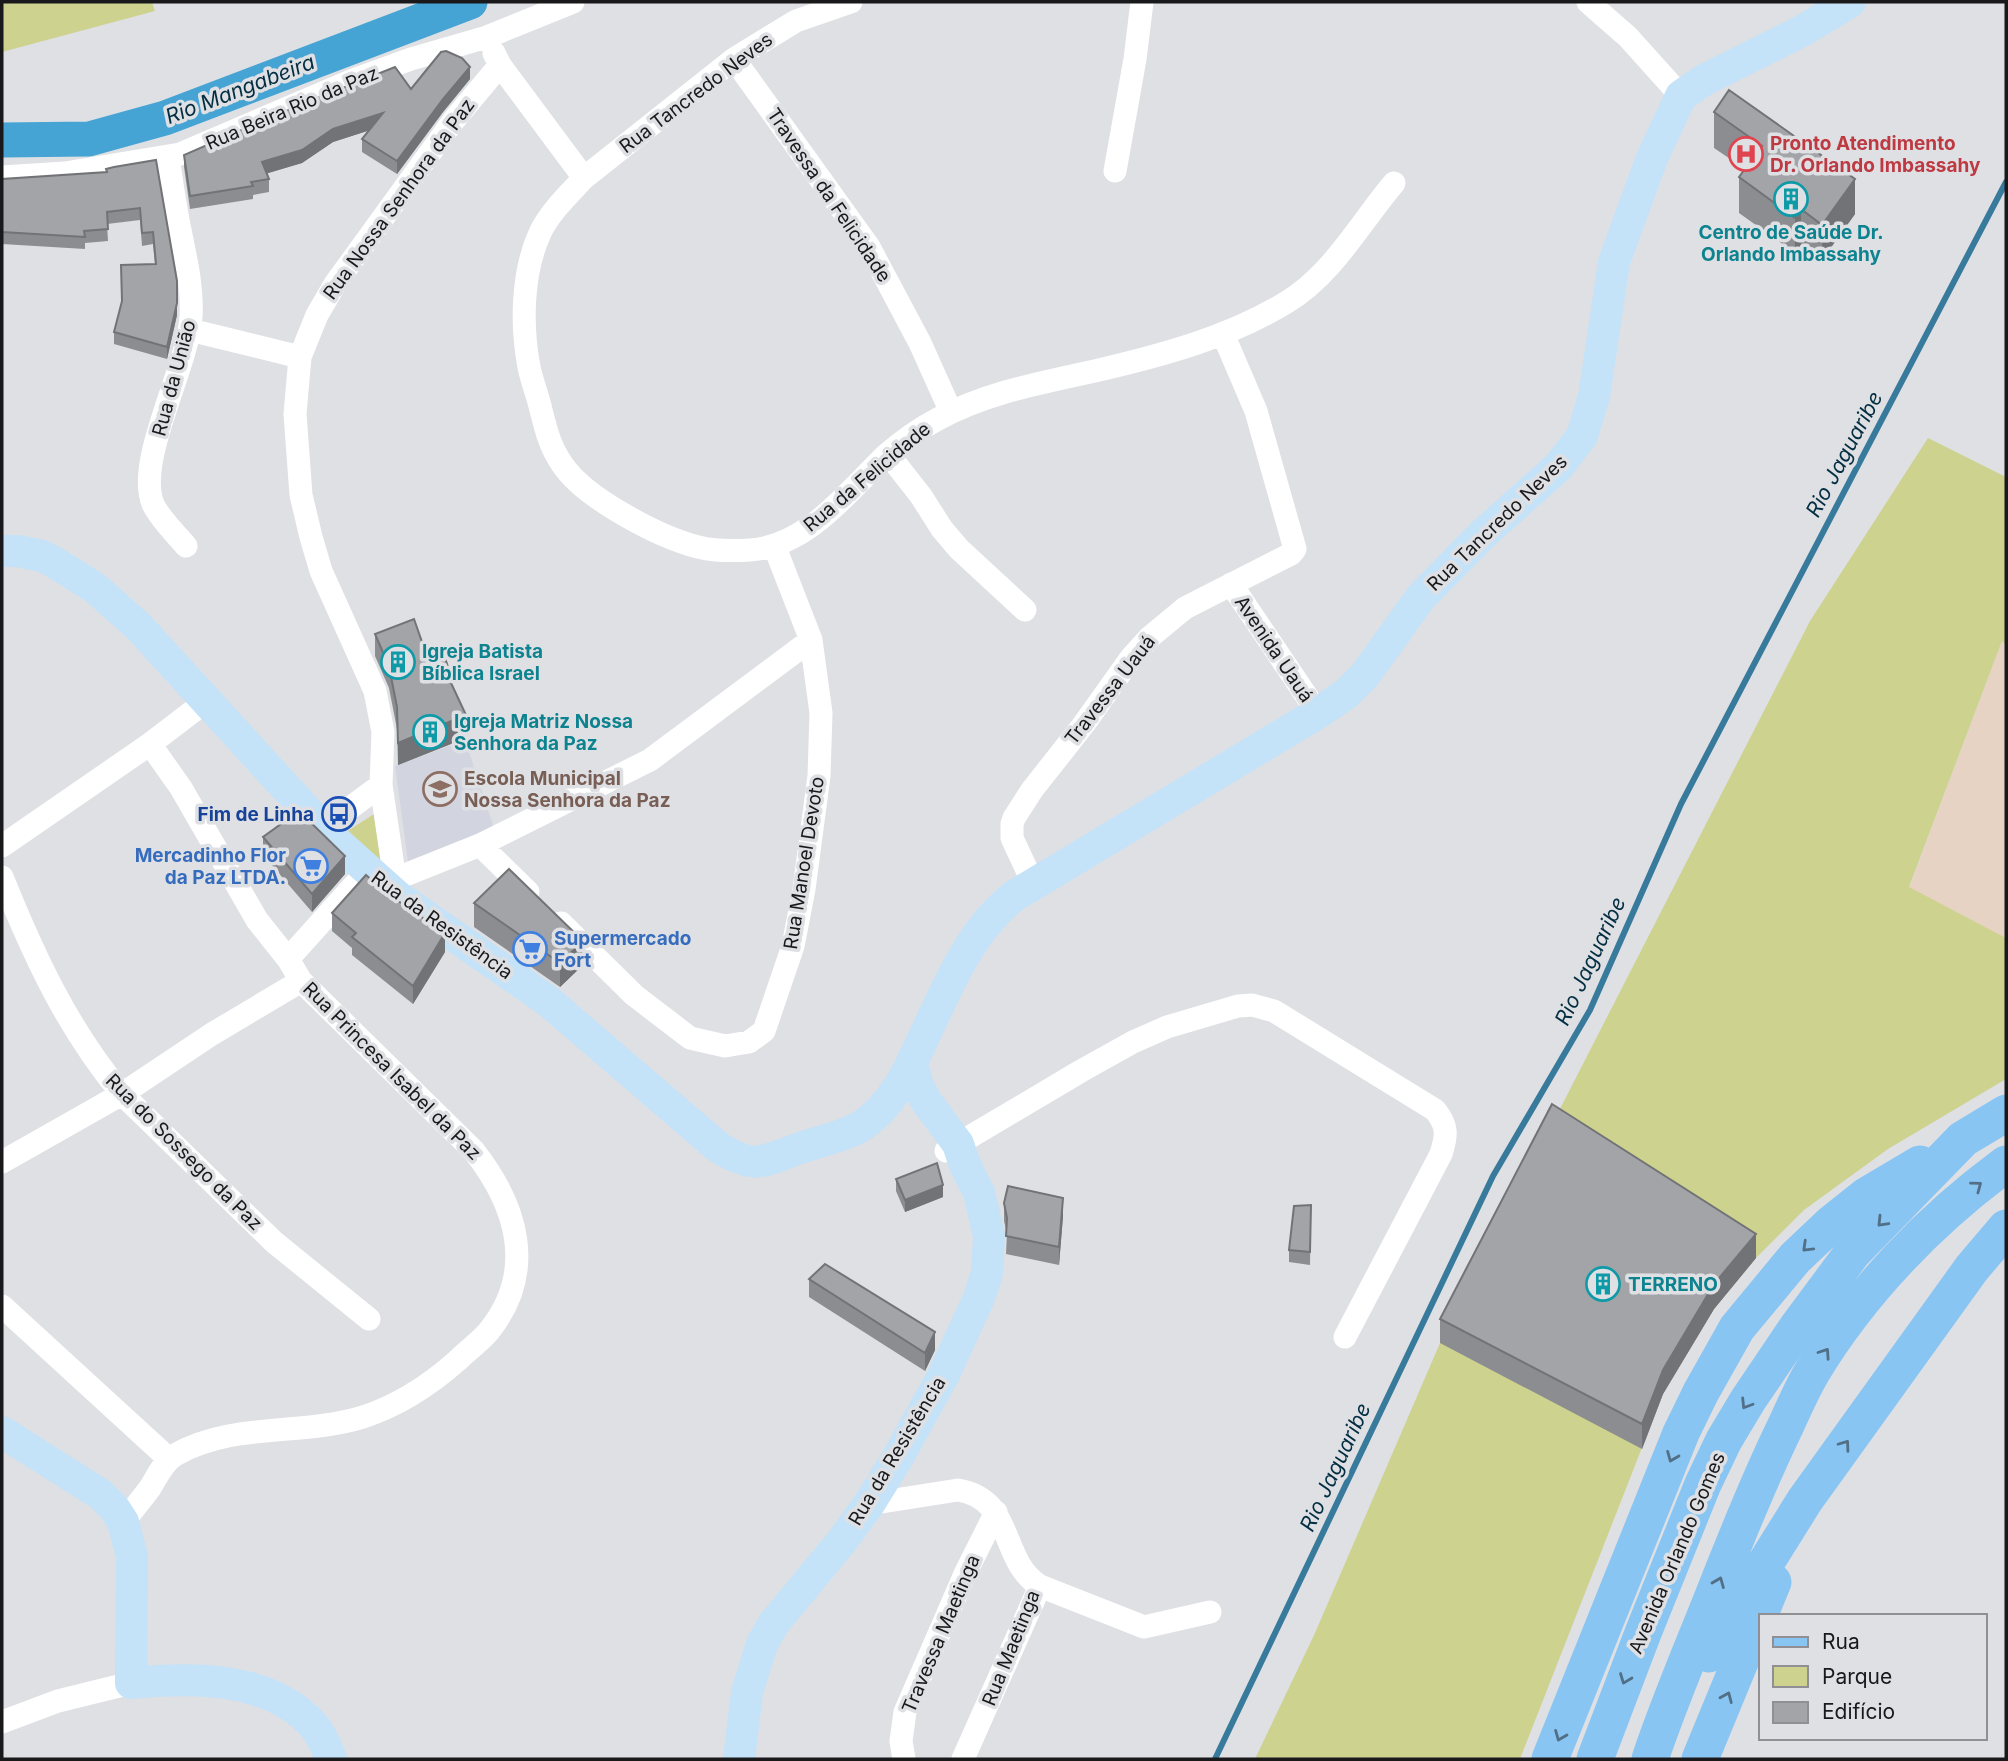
<svg xmlns="http://www.w3.org/2000/svg" width="2008" height="1761" viewBox="0 0 2008 1761" font-family="Inter,sans-serif">
<style>
.commercial{fill:#e6d3c3}
.built{fill:#d2d4df}
.green{fill:#ced28f}
.lines{fill:none;stroke-linecap:round;stroke-linejoin:round}
.stream{stroke:#387a9c;stroke-width:6}
.river{stroke:#45a4d4;stroke-width:35}
.street{stroke:#fff;stroke-width:23}
.secondary{stroke:#c4e2f8;stroke-width:32}
.primary{stroke:#89c5f2;stroke-width:37}
.wall{fill:#8c8d90}
.shaded-wall{fill:#727376}
.building{fill:#a3a4a8;stroke:#727376;stroke-width:2}
.oneway{stroke:#516f86}
.labels{text-anchor:middle;dominant-baseline:central;stroke-width:7;stroke-linejoin:round;paint-order:stroke}
.street-label{font-size:19px;fill:#19191b;stroke:#dfe0e4}
.health-label{font-size:19px;font-weight:bold;fill:#be3a42;stroke:#dfe0e4;text-anchor:start}
.culture-label{font-size:19px;font-weight:bold;fill:#0d838f;stroke:#dfe0e4;text-anchor:start}
.education-label{font-size:19px;font-weight:bold;fill:#785e54;stroke:#dfe0e4;text-anchor:start}
.transit-label{font-size:19px;font-weight:bold;fill:#164399;stroke:#dfe0e4;text-anchor:end}
.shop-label{font-size:19px;font-weight:bold;fill:#366cbe;stroke:#dfe0e4;text-anchor:end}
.water-label{font-size:21px;font-style:italic;fill:#032e42;stroke:#dfe0e4}
</style>
<rect width="100%" height="100%" fill="#dfe0e4"/>
<!-- commercial -->
<path class="commercial" d="M2002,641L2006,645V938L1909,888Z"/>
<!-- built -->
<path class="built" d="M465,740L495,831L409,868L395,766Z"/>
<!-- green -->
<path class="green" d="M2,2H152L155,11L2,52Z
M1928,438L2006,477V645L2002,641L1909,887L2006,938V1079L1888,1149L1804,1210L1756,1258L1714,1309L1663,1394L1520,1759H1255L1315,1633L1440,1343L1810,621Z
M374,814L388,882L340,836Z"/>
<g class="lines">
<!-- stream -->
<path class="stream" d="M1215,1759L1493,1176L1590,1010L1681,804L2006,182"/>
<!-- river -->
<path class="river" d="M2,140L89,139L165,118L470,2"/>
<!-- street -->
<path class="street" d="M851,2L796,21L734,59L584,178C569,194 549,213 540,233C522,272 521,325 529,367C532,382 538,396 541,410C546,430 550,447 562,464C584,498 659,537 698,547C714,551 733,551 750,550C807,546 847,493 885,456C901,442 919,429 938,419C987,392 1045,382 1099,370C1163,355 1230,337 1287,302C1333,274 1360,223 1394,183
M1588,2L1628,37L1681,96
M494,53L500,65L584,178
M734,59L869,247L920,343L951,412
M168,157C171,178 174,199 178,220C184,252 193,284 191,316C189,365 135,460 153,504C160,519 175,533 186,546
M1115,171L1135,59L1142,2
M2,177L65,173L180,154L353,80L411,59L487,37L573,2
M190,330L300,357
M888,454L921,496L942,529L959,549L1025,610
M1231,584L1318,713
M381,785L383,732L375,691L321,571L311,537L301,495L295,414L300,357L317,315L335,284L454,120L500,65
M323,828L381,785L397,894
M480,845L528,892
M2,846L150,744L205,702
M2,877C34,956 67,1028 122,1094L274,1242L369,1319
M395,879L480,845L650,760L811,640
M1033,883L1012,838V824L1014,818L1032,790L1084,724L1131,658L1150,637L1185,608L1291,554L1295,549L1256,411L1223,334
M561,923L634,995L690,1038L725,1046L749,1042L764,1031L793,946L804,889L819,776L821,713L811,640L774,545
M288,959L368,870
M946,1151L1081,1071L1133,1042L1167,1027L1238,1006L1252,1005L1274,1011L1435,1110C1448,1126 1447,1135 1441,1154L1345,1337
M2,1162L122,1094L212,1034L301,981
M2,1306L169,1459
M869,1504L958,1490C1015,1499 999,1561 1040,1586L1144,1627L1210,1612
M123,1522C132,1511 141,1500 150,1488C157,1477 163,1462 175,1455C232,1422 302,1436 363,1417C397,1406 431,1384 458,1360C468,1350 481,1341 489,1331C537,1271 517,1206 474,1151L301,981L288,959L257,920L181,788L150,744
M2,1722L58,1701L131,1683
M904,1759L901,1741L905,1712L965,1574L996,1512
M963,1759L1040,1586"/>
<!-- secondary -->
<path class="secondary" d="M2,551H18L42,556L54,562L95,588L138,626L331,837L398,897L548,1001L718,1147C756,1171 763,1161 803,1147C821,1141 846,1136 863,1125C898,1101 912,1061 930,1024C952,977 972,930 1014,896L1318,713L1346,694L1365,675L1421,597L1484,533L1558,467L1582,436L1594,396L1614,262L1652,158L1681,96L1704,80L1802,31L1850,2
M2,1432L100,1494L114,1508L123,1522L132,1557L131,1683C192,1677 270,1676 314,1726C322,1736 327,1748 331,1759
M739,1759L747,1692L762,1644L774,1623L842,1541L869,1504L898,1457L944,1374L979,1298L987,1273L989,1236L979,1193L965,1165L958,1144L926,1101L918,1086L912,1063"/>
<!-- primary -->
<path class="primary" d="M1709,1654L1805,1500L1972,1268L2006,1228
M1550,1759L1681,1433L1701,1392L1737,1328L1795,1258L1832,1223L1866,1196L1920,1164
M1595,1759L1643,1633L1703,1484L1724,1440L1748,1400L1798,1326L1853,1252L1963,1139L2006,1113
M1650,1759C1670,1699 1696,1640 1719,1581C1740,1528 1761,1476 1786,1425C1794,1407 1802,1389 1812,1372C1861,1291 1930,1220 2006,1164
M1700,1759L1773,1582"/>
</g>
<!-- wall -->
<path class="wall" d="M470,79L443,112L397,174L362,152V139L370,130L333,142L302,163L267,173L269,179V192L253,195V199L190,209L184,167V155L251,134L411,89Z
M1729,90L1855,214L1822,260L1801,245L1795,253L1739,213V177L1745,169L1714,148V112Z
M156,160L177,315L167,359L114,344V332L122,303L121,265L155,264L153,244L142,246L140,220L107,224L108,241L85,243V249L2,244V179L107,172Z
M375,634L428,659L453,688L466,738L398,765L397,729L389,688L375,656Z
M263,837L345,874L312,912L263,855Z
M474,903L583,965L560,987L474,927Z
M332,913L445,952L413,1004L352,955V948L332,931Z
M896,1179L943,1197L905,1212L896,1191Z
M1004,1203L1063,1216L1059,1265L1006,1254L1007,1233L1004,1221Z
M1311,1205L1310,1265L1289,1262V1250Z
M1756,1258L1714,1309L1663,1394L1642,1449L1440,1343V1319Z
M809,1279L935,1350L925,1371L809,1297Z"/>
<!-- shaded-wall -->
<path class="shaded-wall" d="M470,67V79L443,112L397,174V161L443,99Z
M383,113V126L333,142L302,163L262,175V162L333,129Z
M1855,179V214L1822,260V225Z
M1801,209V245L1795,253V218Z
M177,303V315L167,359V347Z
M466,715V738L398,765V743Z
M345,856V874L312,912V894Z
M445,933V952L413,1004V986Z
M583,941V965L560,987V963Z
M943,1185V1197L905,1212V1200Z
M1063,1198V1216L1059,1265V1247Z
M1756,1234V1258L1714,1309L1663,1394L1642,1449V1424L1663,1370L1714,1284Z
M935,1332V1350L925,1371V1353Z"/>
<!-- building -->
<path class="building" d="M446,51L462,58L470,67L443,99L397,161L362,139L383,113L333,129L302,150L262,162L269,179L251,182L253,186L190,196L184,155L248,127L251,134L290,109L395,67L411,89L441,52Z
M1729,90L1855,179L1822,225L1801,209L1795,218L1739,177L1762,146L1714,112Z
M156,160L177,281V303L167,347L114,332L122,301L121,265L156,264L153,232L142,233L140,208L107,212L108,229L84,231L85,237L2,232V179L107,172L106,169L114,167Z
M414,619L428,659L444,655L453,682L451,683L466,715L398,743L397,707L389,666L375,634Z
M299,811L345,856L312,894L263,837Z
M509,869L583,941L560,963L474,903Z
M366,875L388,894L445,933L413,986L352,937L356,933L332,913Z
M1552,1104L1756,1234L1714,1284L1663,1370L1642,1424L1440,1319Z
M937,1163L943,1185L905,1200L896,1179Z
M1008,1186L1063,1198L1059,1247L1006,1236L1007,1218L1004,1203Z
M1311,1205L1310,1252L1289,1250L1294,1206Z
M825,1264L935,1332L925,1353L809,1279Z"/>
<!-- one-way arrows -->
<defs><path id="oneway-chevron" d="M-2-3.5L2.5 0L-2 3.5" fill="none" stroke-width="1.6" stroke-linecap="round" stroke-linejoin="round" transform="scale(1.75)"/></defs>
<g class="oneway">
<use href="#oneway-chevron" transform="translate(1977 1186) rotate(-37)"/>
<use href="#oneway-chevron" transform="translate(1882 1222) rotate(134)"/>
<use href="#oneway-chevron" transform="translate(1807 1247) rotate(136)"/>
<use href="#oneway-chevron" transform="translate(1825 1353) rotate(-56)"/>
<use href="#oneway-chevron" transform="translate(1746 1404) rotate(122)"/>
<use href="#oneway-chevron" transform="translate(1845 1445) rotate(-54)"/>
<use href="#oneway-chevron" transform="translate(1672 1457) rotate(112)"/>
<use href="#oneway-chevron" transform="translate(1719 1582) rotate(-68)"/>
<use href="#oneway-chevron" transform="translate(1625 1679) rotate(111)"/>
<use href="#oneway-chevron" transform="translate(1727 1697) rotate(-67)"/>
<use href="#oneway-chevron" transform="translate(1560 1736) rotate(112)"/>
</g>
<!-- icons -->
<defs>
<g id="hospital-ring" transform="scale(1.75)"><circle r="9.5" fill="#dfe0e4" stroke="#e0444e" stroke-width="1.5"/><path d="M-5-5h3v3.5h4V-5h3V5h-3V1.5h-4V5h-3Z" fill="#e0444e"/></g>
<g id="building-ring" transform="scale(1.75)"><circle r="9.5" fill="#dfe0e4" stroke="#0f9aa8" stroke-width="1.5"/><path d="M-4-6H4V6H1V3H-1V6H-4ZM-2.5-4.3h1.7v1.8h-1.7ZM.8-4.3h1.7v1.8H.8ZM-2.5-1h1.7V.8h-1.7ZM.8-1h1.7V.8H.8Z" fill="#0f9aa8"/></g>
<g id="school-ring" transform="scale(1.75)"><circle r="9.5" fill="#dfe0e4" stroke="#8d6e63" stroke-width="1.5"/><path d="M0-5L7-2L0 1L-7-2ZM-4 1L0 2.5L4 1V4Q0 6-4 4Z" fill="#8d6e63"/></g>
<g id="bus-ring" transform="scale(1.75)"><circle r="9.5" fill="#dfe0e4" stroke="#1a4fb4" stroke-width="1.5"/><path d="M-5-6H5V4H4V6H2V4H-2V6H-4V4H-5ZM-3.5-4V0h7V-4ZM-3.5 1.2v1.5H-2V1.2ZM2 1.2v1.5H3.5V1.2Z" fill="#1a4fb4"/></g>
<g id="supermarket-ring" transform="scale(1.75)"><circle r="9.5" fill="#dfe0e4" stroke="#3f7fe0" stroke-width="1.5"/><path d="M-6-5.5h2.5l.6 2H6L4.5 2H-2.5L-4.4-4H-6ZM-1.5 3.2a1.3 1.3 0 1 0 .1 0ZM3 3.2a1.3 1.3 0 1 0 .1 0Z" fill="#3f7fe0"/></g>
</defs>
<g fill-rule="evenodd">
<use href="#hospital-ring" x="1746" y="154"/>
<use href="#building-ring" x="1791" y="199"/>
<use href="#building-ring" x="398" y="662"/>
<use href="#building-ring" x="430" y="732"/>
<use href="#school-ring" x="440" y="789"/>
<use href="#bus-ring" x="339" y="814"/>
<use href="#supermarket-ring" x="311" y="866"/>
<use href="#supermarket-ring" x="530" y="949"/>
<use href="#building-ring" x="1603" y="1284"/>
</g>
<g class="labels">
<!-- street labels -->
<g class="street-label">
<text transform="translate(696 93) rotate(-37)">Rua Tancredo Neves</text>
<text transform="translate(292 108) rotate(-23)">Rua Beira Rio da Paz</text>
<text transform="translate(829 195) rotate(56)">Travessa da Felicidade</text>
<text transform="translate(399 199) rotate(-54)">Rua Nossa Senhora da Paz</text>
<text transform="translate(174 378) rotate(-75)">Rua da União</text>
<text transform="translate(867 477) rotate(-40)">Rua da Felicidade</text>
<text transform="translate(1497 523) rotate(-44)">Rua Tancredo Neves</text>
<text transform="translate(1274 649) rotate(56)">Avenida Uauá</text>
<text transform="translate(1110 690) rotate(-52)">Travessa Uauá</text>
<text transform="translate(804 863) rotate(-81)">Rua Manoel Devoto</text>
<text transform="translate(442 925) rotate(36)">Rua da Resistência</text>
<text transform="translate(392 1071) rotate(45)">Rua Princesa Isabel da Paz</text>
<text transform="translate(184 1152) rotate(45)">Rua do Sossego da Paz</text>
<text transform="translate(897 1451) rotate(-59)">Rua da Resistência</text>
<text transform="translate(1677 1553) rotate(-67)">Avenida Orlando Gomes</text>
<text transform="translate(941 1634) rotate(-67)">Travessa Maetinga</text>
<text transform="translate(1011 1648) rotate(-68)">Rua Maetinga</text>
</g>
<!-- health labels -->
<g class="health-label">
<text x="1770" y="143">Pronto Atendimento<tspan x="1770" dy="22">Dr. Orlando Imbassahy</tspan></text>
</g>
<!-- culture labels -->
<g class="culture-label">
<text x="1791" y="232" text-anchor="middle">Centro de Saúde Dr.<tspan x="1791" dy="22">Orlando Imbassahy</tspan></text>
<text x="422" y="651">Igreja Batista<tspan x="422" dy="22">Bíblica Israel</tspan></text>
<text x="454" y="721">Igreja Matriz Nossa<tspan x="454" dy="22">Senhora da Paz</tspan></text>
<text x="1628" y="1284">TERRENO</text>
</g>
<!-- education labels -->
<g class="education-label">
<text x="464" y="778">Escola Municipal<tspan x="464" dy="22">Nossa Senhora da Paz</tspan></text>
</g>
<!-- transit labels -->
<g class="transit-label">
<text x="314" y="814">Fim de Linha</text>
</g>
<!-- shop labels -->
<g class="shop-label">
<text x="286" y="855">Mercadinho Flor<tspan x="286" dy="22">da Paz LTDA.</tspan></text>
<text x="554" y="938" text-anchor="start">Supermercado<tspan x="554" dy="22">Fort</tspan></text>
</g>
<!-- water labels -->
<g class="water-label">
<text transform="translate(240 89) rotate(-21)">Rio Mangabeira</text>
<text transform="translate(1844 454) rotate(-62)">Rio Jaguaribe</text>
<text transform="translate(1590 961) rotate(-65)">Rio Jaguaribe</text>
<text transform="translate(1335 1467) rotate(-65)">Rio Jaguaribe</text>
</g>
</g>
<!-- border -->
<rect width="2008" height="1761" fill="none" stroke="#19191b" stroke-width="7"/>
<!-- legend -->
<rect x="1759" y="1614" width="228" height="126" fill="#dfe0e4" stroke="#909094" stroke-width="2"/>
<rect x="1773" y="1637" width="35" height="10" fill="#89c5f2" stroke="#909094" stroke-width="2"/>
<text x="1822" y="1649" font-size="21" fill="#19191b">Rua</text>
<rect x="1773" y="1666" width="35" height="21" fill="#ced28f" stroke="#909094" stroke-width="2"/>
<text x="1822" y="1684" font-size="21" fill="#19191b">Parque</text>
<rect x="1773" y="1702" width="35" height="21" fill="#a3a4a8" stroke="#909094" stroke-width="2"/>
<text x="1822" y="1719" font-size="21" fill="#19191b">Edifício</text>
</svg>
